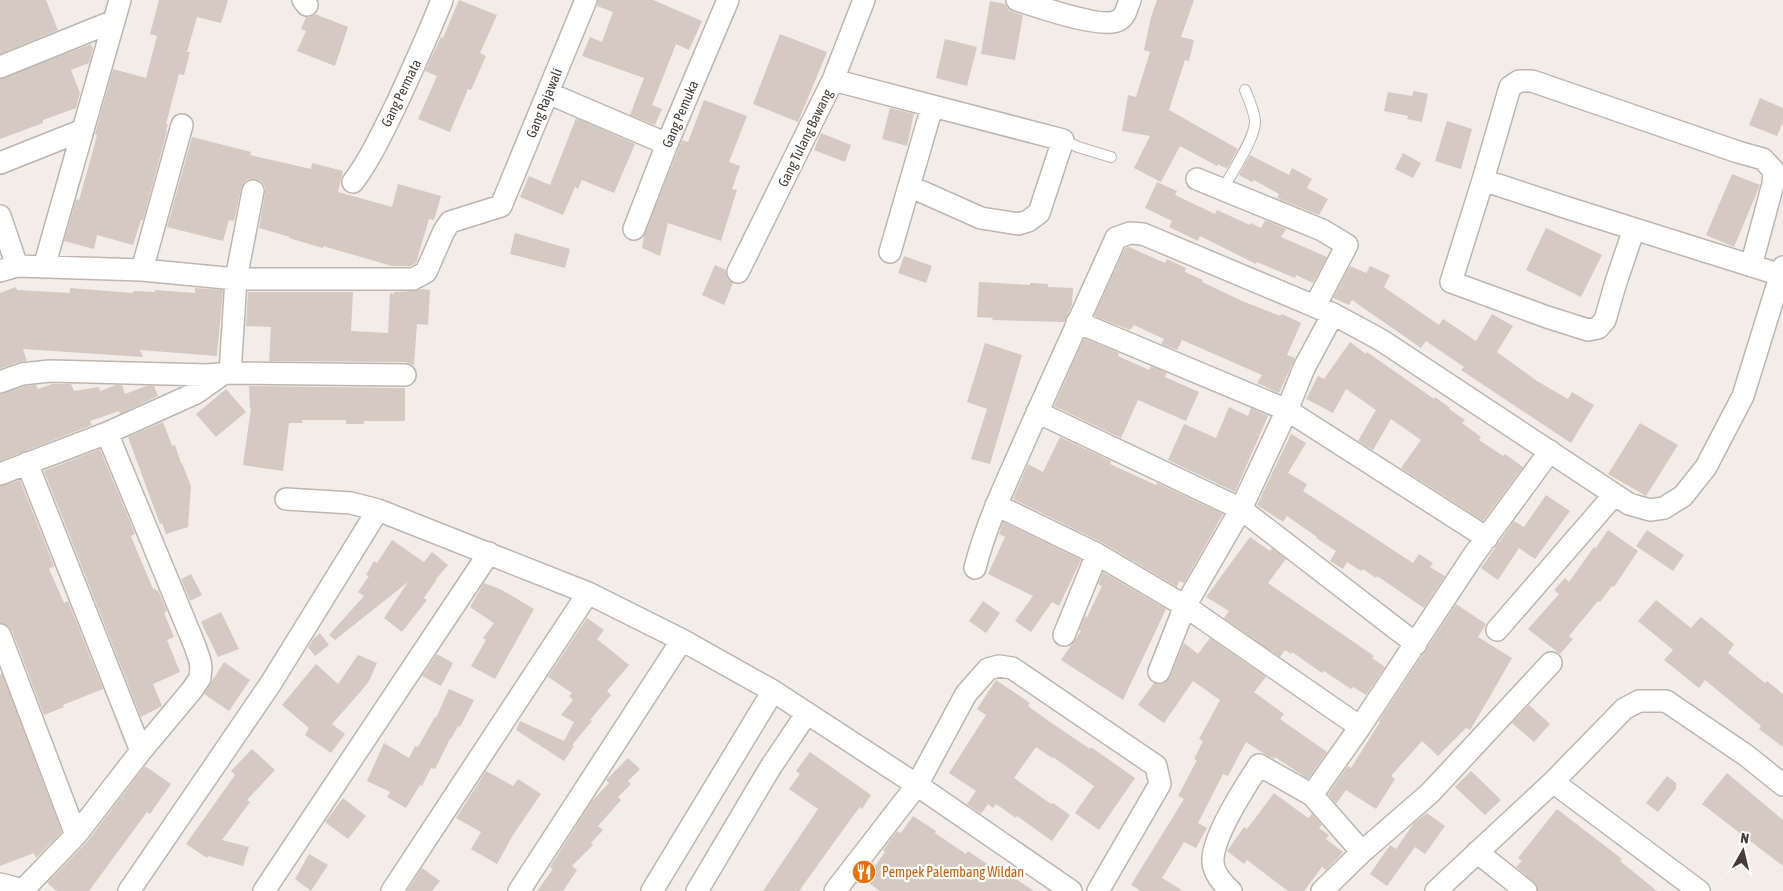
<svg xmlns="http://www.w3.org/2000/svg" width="1783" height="891" viewBox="0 0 1783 891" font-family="'Asap Condensed',sans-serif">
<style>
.building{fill:#d5c9c2}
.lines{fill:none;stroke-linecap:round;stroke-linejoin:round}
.service-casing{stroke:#bfb5af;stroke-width:12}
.minor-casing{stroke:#bfb5af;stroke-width:24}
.service{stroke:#fff;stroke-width:10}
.minor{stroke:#fff;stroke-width:21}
.labels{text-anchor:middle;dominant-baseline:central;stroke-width:4.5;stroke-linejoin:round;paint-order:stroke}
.street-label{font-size:14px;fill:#453c38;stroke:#fff}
.food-label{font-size:14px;fill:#c56008;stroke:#fff;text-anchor:start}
</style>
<rect width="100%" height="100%" fill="#f2ede8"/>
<!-- building -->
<path class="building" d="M0,0H46L58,30L0,54Z
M159,0H228L221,23L197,17L187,52H190L184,75L179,74L166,124L168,125L166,130L167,131L143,220H141L133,245L97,235L94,249L64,241L76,199L79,200L92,154L97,135L95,134L113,69L146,78L157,36L150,34Z
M459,0L497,15L480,53L486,56L471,90L468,89L450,132L418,119L437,76L425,71L441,37L443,38Z
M598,0H653L702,21L689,50L676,44L652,105L662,109L655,125L630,115L644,78L582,56L590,37L602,42L613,12L597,6Z
M1157,0H1194L1181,37L1194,40L1189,61L1185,60L1169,110L1238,149L1227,169L1218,164L1217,166L1180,146L1161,182L1134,168L1150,136L1122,131L1128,95L1136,97L1150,52L1144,50L1151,17Z
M990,1L1005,4L1008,9L1013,12L1023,15L1015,60L981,54Z
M315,14L348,27L335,66L297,51L306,31L301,29L306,17H309Z
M780,34L827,52L798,122L753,104Z
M945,39L977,47L967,86L936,78Z
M91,44L93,48L89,63L71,70L80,93L76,108L43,120V123L0,139V79Z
M1414,91L1428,94L1422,122L1407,119L1408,116L1384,111L1388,92L1412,96Z
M1760,98L1783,108V122L1777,136L1749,125Z
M704,100L747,116L729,162L740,166L732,189L737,190L721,241L668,223L660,256L642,248L644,235L682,140L688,142Z
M890,108L914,114L907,146L882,139Z
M576,118L635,144L614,193L582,180L578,189L575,187L563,215L520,197L529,176L550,185Z
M1447,121L1472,129L1461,169L1435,161Z
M821,133L851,145L845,162L814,150Z
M192,137L251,152L250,155L311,169L312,163L343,171L338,192L392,207L398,184L441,196L434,220L429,219L416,263L410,266H392L323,246V248L289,238L290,237L259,228L265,193V187L261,181L255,179H248L243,183L241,189L234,221L229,220L223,241L167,227Z
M1403,153L1421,163L1413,178L1395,169Z
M1250,155L1289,175L1292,168L1312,179L1307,188L1328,199L1319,215L1277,198L1279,194L1254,180L1252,182L1239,175Z
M1732,174L1760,185L1734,247L1706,235Z
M1157,182L1177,191L1175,195L1215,214L1217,210L1250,225L1251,223L1261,228L1265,220L1286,229L1281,237L1327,257L1313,283L1296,275L1295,278L1257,262L1256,264L1200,236L1198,241L1169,227L1172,221L1145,208Z
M1546,228L1602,255L1581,297L1526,270Z
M515,233L570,249L565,268L510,254Z
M1129,247L1165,263L1167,259L1186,268L1185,272L1203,280L1202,282L1242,301L1280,316L1282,314L1301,323L1287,355L1295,358L1279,393L1257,383L1262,375L1182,340L1177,350L1161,344L1164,339L1134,325L1130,330L1094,316L1125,248Z
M904,256L932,266L926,283L898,273Z
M715,265L726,270L727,278L733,283L724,305L702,295Z
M1350,266L1366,273L1370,266L1390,275L1384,287L1439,325L1443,319L1476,341L1492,314L1513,326L1497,352L1537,381L1568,399L1572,392L1594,405L1571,443L1461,370L1464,367L1426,341L1421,348L1352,300L1349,305L1333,298Z
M979,282L1030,285V283L1048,284V287L1073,288L1072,305L1064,322L992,320L993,318L977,317Z
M16,287L17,290L70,293V288L133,293V291L155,292V290L195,293V288L223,290L217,356L140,350L143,357L23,349L27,361L18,362L0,369V293Z
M421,289L430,290L428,325L417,324L414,365L405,362L269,361L271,327L246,326L248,292H353L351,331L388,333L390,293L394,294V292L413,291Z
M1084,338L1119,353L1118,356L1149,370L1151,366L1167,373L1165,377L1199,392L1186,421L1138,400L1121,438L1054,406Z
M1350,342L1366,354L1367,352L1434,399L1435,397L1450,408L1449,409L1465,420L1462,423L1481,437L1479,440L1503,456L1505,454L1523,467L1483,521L1401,468L1421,440L1391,419L1373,450L1358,441L1376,410L1346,389L1333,413L1306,399L1318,376L1324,379Z
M985,343L1022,355L990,464L971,459L987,409L967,402Z
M52,384H71L74,391L99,387L100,391L116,385H122L125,394L146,386H154L158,396L120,414L119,411L90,421L92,425L0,461V394L25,386L36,385L38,389Z
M249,386L405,388V421H364V424H346V420H302L303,423H289L283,471L243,465L251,408L250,409Z
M226,389L246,412L216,437L196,414Z
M1229,407L1248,416L1251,408L1268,416L1235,492L1168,460L1184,424L1216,438Z
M163,422L172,446L175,445L181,463H182L191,486L188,527L166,534L162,523L160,524L128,437Z
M1640,423L1678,445L1646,496L1608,474Z
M1291,434L1306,443L1288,473L1307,484L1303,491L1413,563L1419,554L1433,563L1430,567L1445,576L1424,608L1377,576L1376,578L1363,569L1361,571L1347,562L1343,569L1330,561L1336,551L1316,538L1317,537L1287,516L1283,522L1257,505Z
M1060,437L1111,461L1110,464L1156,485L1157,483L1223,514L1184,583L1179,581L1177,587L1103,543L1013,499L1028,464L1043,472Z
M100,449L135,534L131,536L137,551L153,589L155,588L156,591L158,590L167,611L164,613L174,637L167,640L180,672L153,684L162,706L141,717L44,471Z
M20,480L54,566L49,569L64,603L68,601L103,689L63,705L64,707L44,715L12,631L7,625L0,623V486Z
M1546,495L1570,511L1535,559L1519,548L1498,580L1481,568L1514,521L1524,527Z
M1003,522L1081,560L1059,606L1052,602L1031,632L1015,621L1033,596L988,574L1005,537L999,534Z
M1608,530L1638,551L1614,587L1612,586L1600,602L1598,601L1569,636L1573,639L1560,654L1528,629L1559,594L1554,590L1565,578L1569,582L1594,547L1596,548Z
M1647,530L1684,555L1673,571L1636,546Z
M1250,537L1270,551L1272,548L1286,559L1268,583L1374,656L1372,658L1385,667L1366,695L1353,687L1351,689L1324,671L1322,673L1292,652L1291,654L1285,650L1280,657L1224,618L1229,611L1206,597Z
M392,540L424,562L432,552L448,565L436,579H437L424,598L427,600L402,632L384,618L408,582L335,640L329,635L364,596L358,592L369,576L366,575L374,561L377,563Z
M1103,572L1166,609L1123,700L1061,660L1081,631L1079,630L1085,616L1087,617L1102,586L1098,584Z
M191,574L202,595L190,601L181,579Z
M484,583L502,590L534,609L495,679L471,666L486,640L483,638L494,623L470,607Z
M1656,600L1691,628L1701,617L1734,644L1728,653L1765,683L1767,681L1783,694V747L1759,729L1761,726L1705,680L1699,688L1664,660L1673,650L1638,621Z
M983,601L1000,613L986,633L969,621Z
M1456,604L1486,624L1478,637L1512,658L1489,698L1470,730L1466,728L1438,756L1422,741L1391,776L1395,779L1376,809L1346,790L1336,804L1328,794L1348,766L1351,768L1380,722L1379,721Z
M221,612L239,649L218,657L201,622Z
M587,618L604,630L597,639L629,665L607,691L611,695L590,720L592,721L572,745L574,746L564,761L516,730L520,721L564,741L574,722L561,715L573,700L569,696L572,693L548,677Z
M320,633L329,645L315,656L308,647L314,638Z
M1210,638L1266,677L1254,692L1284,714L1280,719L1327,752L1308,779L1275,757L1274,759L1263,753L1246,742L1228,776L1223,774L1198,823L1207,828L1196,848L1184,842L1162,878L1183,891H1141L1131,885L1184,799L1178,796L1197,760L1194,759L1203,741L1199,739L1220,700L1193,681L1164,723L1138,705L1154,683L1161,684L1166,682L1170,677L1184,643L1198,654Z
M437,654L453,663L441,686L422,676Z
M358,655L377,663L369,681L362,690L332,724L345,734L331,753L305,735L309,728L282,705L316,664L338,684Z
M224,662L250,680L229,711L204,694Z
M2,674L62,832L36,858L34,853L0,866V675Z
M996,680L1030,703L1028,706L1050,722L1090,749L1091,747L1135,778L1099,830L1075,813L1094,786L1053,757L1052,758L1036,747L1014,778L1051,804L1053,803L1070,815L1052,841L1017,816L1016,818L996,804L993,808L988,804L981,814L967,804L976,791L949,773L986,715L977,709Z
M449,689L474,700L460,727L458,726L451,739H450L435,769L431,768L422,786L420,785L406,808L387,797L390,792L367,781L384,743L409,758L415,746L418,747L435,717L436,718Z
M1529,705L1550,724L1534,742L1512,723Z
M252,749L275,770L247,800L250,802L222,840L249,847L243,866L208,856L207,858L186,844L235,775L231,771Z
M810,752L871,795L862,809L860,807L853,816L799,891H763L818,809L789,789L800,774L796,771Z
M628,758L640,769L628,781L631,784L618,797L621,800L598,826L603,830L591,843L593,845L572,866L577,870L563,891H537L553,869L550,867L592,801L609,783L606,780Z
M145,766L171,784L150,814L147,812L89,891H57L47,883L86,843Z
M486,771L513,786L518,779L541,794L513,835L497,864L471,849L481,832L456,818Z
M1471,771L1501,800L1485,815L1455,787Z
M1727,773L1783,820V866L1702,804Z
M1667,776L1676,783V789L1658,812L1646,803Z
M1274,793L1308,818L1312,814L1322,825L1319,828L1329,835L1326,839L1343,852L1326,870L1322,867L1304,891H1288L1247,860L1244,864L1227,851L1244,827L1247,829Z
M343,798L366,816L348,839L325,822Z
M1557,809L1622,859L1620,861L1657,891H1538L1534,882L1516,867L1522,861L1518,858Z
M1427,813L1445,826L1425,854L1415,847L1387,886L1370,874L1390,845L1396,849L1414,823Z
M913,816L936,831L935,833L966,854L968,851L1005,876L1007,873L1034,891H880L865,880L885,852L883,850L897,831L901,833Z
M309,854L328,865L311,891L295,879Z
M422,868L440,881L432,891H407Z"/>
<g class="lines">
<!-- service casing -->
<g class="service-casing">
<path id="service" d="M1063,140L1078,147L1111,157
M1223,189C1231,174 1256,137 1255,121C1254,110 1249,100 1245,90"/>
</g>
<!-- minor casing -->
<g class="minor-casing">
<path id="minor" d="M303,0L307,5
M1017,0C1036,6 1104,30 1119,20C1126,16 1127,7 1130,0
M0,67L114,21
M833,80L1063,140L1039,213L1028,221L1018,224L981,218L909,186
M548,93L667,144
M0,163L83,130
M1197,179L1322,230L1347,245L1315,306
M1483,180L1571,209L1781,275
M353,182C371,158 383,131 396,105C412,70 428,36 442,0
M0,216L17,266
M634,229L667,144L728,0
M1634,229L1616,282L1605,320L1598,328L1588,330L1547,317L1451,282L1483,180L1510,87L1519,81H1532L1738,152L1763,159L1774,171L1773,184L1751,266
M890,252L932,107
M44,267L120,0
M142,270L182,125
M0,271L17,266L142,270L236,279H413L426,272L444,231L450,222L501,206L586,0
M738,272L833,80L864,0
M1077,322L1287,410L1487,538
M230,373L236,279L253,191
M0,382L22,374L50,371L208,375L230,373L405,375
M1037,412L1241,509L1416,644
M27,463L141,751
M0,474L107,433L196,393L223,374
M286,499L351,503L378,510L588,593L682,640L773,691L917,785L1071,891
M996,505L1097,554L1185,606L1360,727
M975,568C987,521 1009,477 1028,433C1057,368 1086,303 1116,238L1130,233L1143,234L1333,314L1381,340L1629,504L1650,510L1664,508L1683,496L1706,467L1743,396L1783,267
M1497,630L1614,495
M0,635L76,835
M1064,635L1097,554
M1159,672L1185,606L1241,509L1287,410L1304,368L1333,314
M1553,782L1699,891
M1312,795L1360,727L1473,556L1550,451
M1477,852L1526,891
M0,884L27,891
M24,889L76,835L141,751L192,690L200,678L201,668L200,661L195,646L107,433
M129,891L271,683L378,510
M264,891L489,553
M392,891L588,593
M519,891L682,640
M652,891L773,691
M697,891L770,768L807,713
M835,891L917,785L966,694L988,669L999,666L1012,668L1156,766L1160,784L1098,891
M1231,891C1222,883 1212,872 1213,859C1214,834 1245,787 1259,765L1312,795L1362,852
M1322,891L1362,852L1430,793L1551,663
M1436,891L1553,782L1624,709L1639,701H1666L1747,756L1783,785"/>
</g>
<!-- service -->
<use href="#service" class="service"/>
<!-- minor -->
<use href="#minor" class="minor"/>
</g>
<!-- icons -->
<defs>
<g id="restaurant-disc" transform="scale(1.25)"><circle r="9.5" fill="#e8710a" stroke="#fff"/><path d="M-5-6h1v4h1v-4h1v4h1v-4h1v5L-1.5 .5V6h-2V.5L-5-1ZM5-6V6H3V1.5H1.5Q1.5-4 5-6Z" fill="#fff"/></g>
</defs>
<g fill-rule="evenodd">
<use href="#restaurant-disc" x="864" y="872"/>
</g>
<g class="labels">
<!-- street labels -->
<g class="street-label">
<text transform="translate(401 93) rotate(-64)">Gang Permata</text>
<text transform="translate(544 103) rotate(-68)">Gang Rajawali</text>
<text transform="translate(680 114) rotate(-67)">Gang Pemuka</text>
<text transform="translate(805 138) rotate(-64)">Gang Tulang Bawang</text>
</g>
<!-- food labels -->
<g class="food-label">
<text x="882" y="872">Pempek Palembang Wildan</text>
</g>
</g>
<!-- north arrow -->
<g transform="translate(1743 851) rotate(8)" stroke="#ffffff" stroke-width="4" paint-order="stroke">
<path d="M0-4L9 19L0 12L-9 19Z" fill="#453c38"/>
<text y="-8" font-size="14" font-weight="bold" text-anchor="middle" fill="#453c38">N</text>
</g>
</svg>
